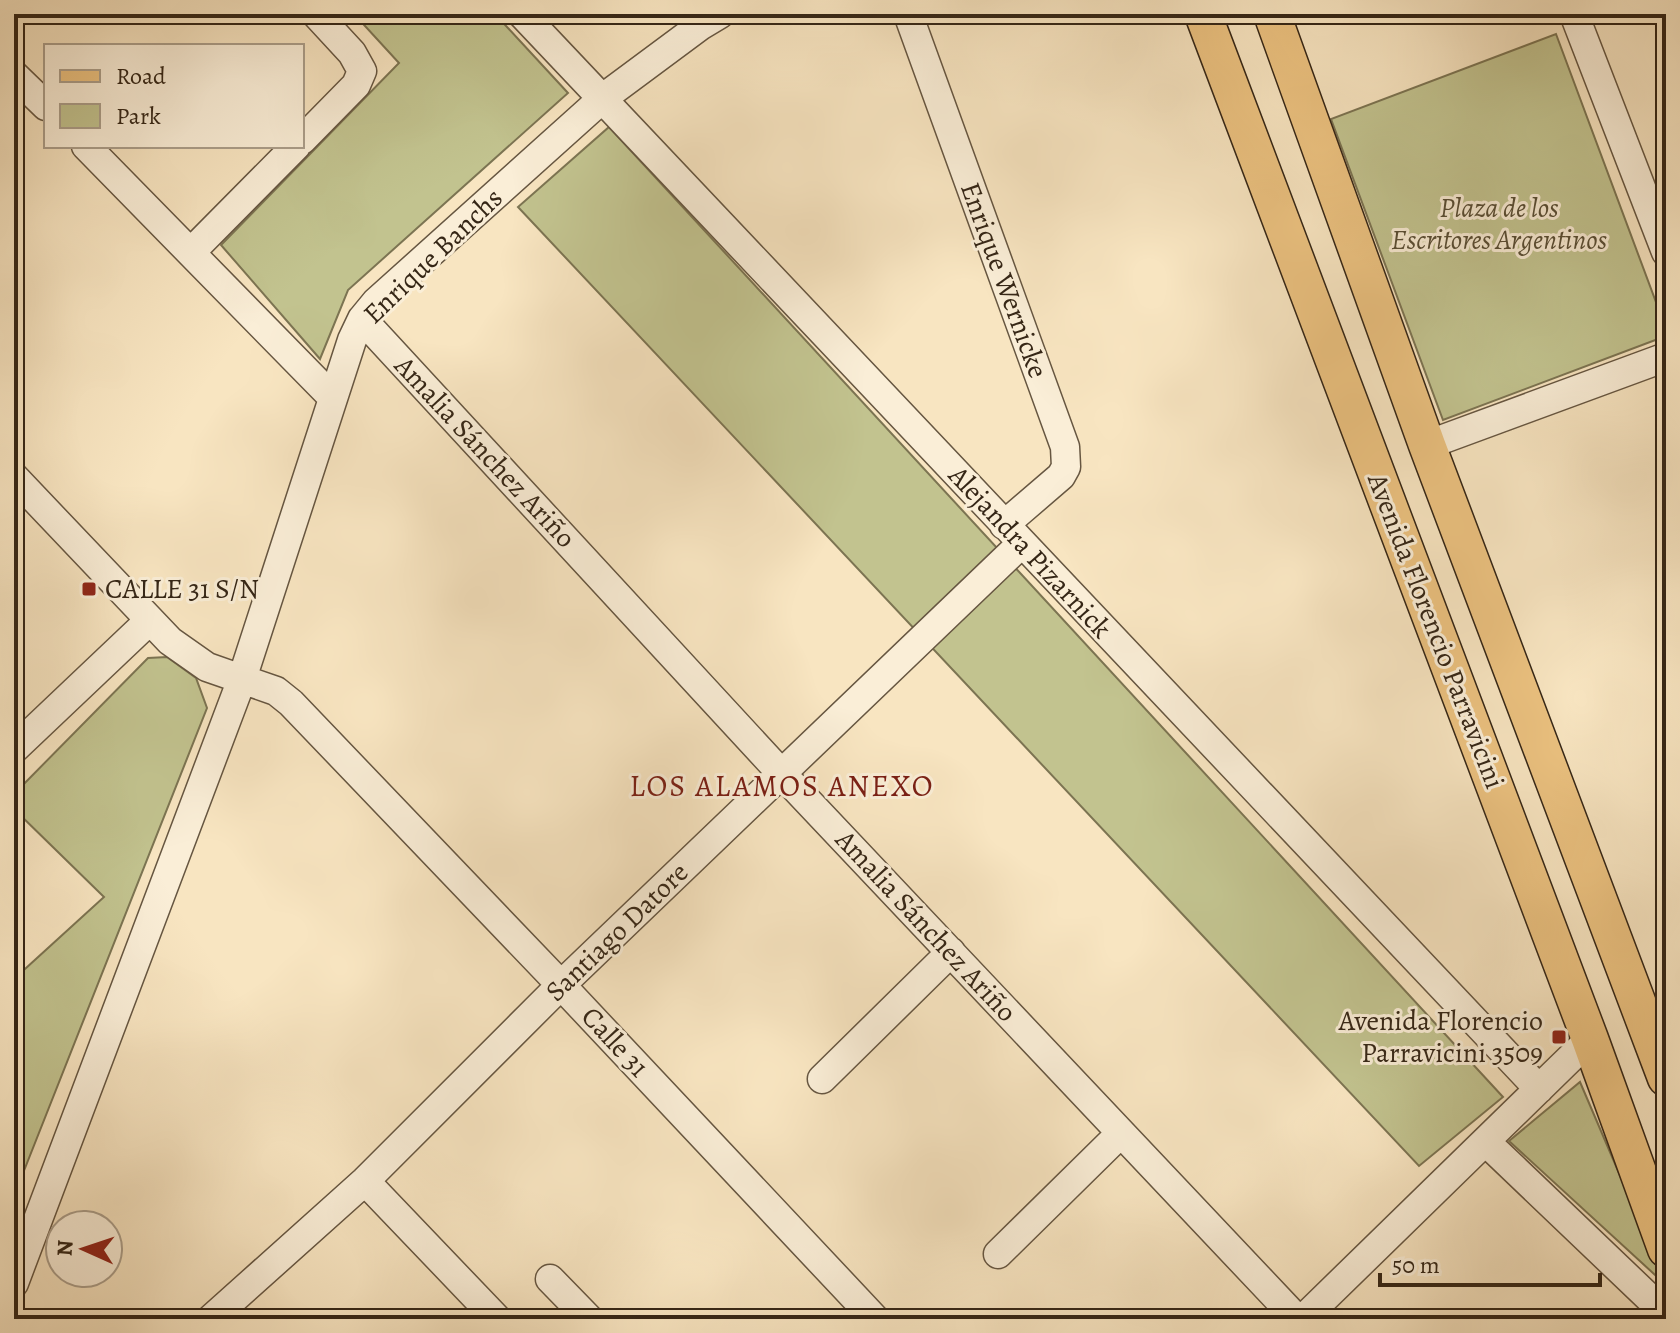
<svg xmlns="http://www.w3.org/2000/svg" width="1680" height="1333" viewBox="0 0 1680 1333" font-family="Alegreya,serif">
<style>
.green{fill:#c2c38f;stroke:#7c7452;stroke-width:2}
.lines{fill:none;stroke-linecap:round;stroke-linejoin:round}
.minor-casing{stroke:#665641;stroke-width:31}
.major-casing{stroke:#352616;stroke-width:39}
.minor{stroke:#faeed7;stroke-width:28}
.major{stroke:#ecc280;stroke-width:36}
.poi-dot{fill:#8f2418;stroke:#faeed7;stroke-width:3}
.labels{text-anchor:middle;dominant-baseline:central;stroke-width:6;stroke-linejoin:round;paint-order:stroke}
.park-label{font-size:28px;font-style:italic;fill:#584d34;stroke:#faeed7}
.street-label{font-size:28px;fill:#352616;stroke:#faeed7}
.poi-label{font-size:28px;fill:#352616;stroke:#faeed7;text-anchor:start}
.neighbourhood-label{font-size:30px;letter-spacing:2px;fill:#7a1f14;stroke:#faeed7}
</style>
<rect width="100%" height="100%" fill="#f8e5c1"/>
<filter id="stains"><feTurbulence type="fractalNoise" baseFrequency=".0025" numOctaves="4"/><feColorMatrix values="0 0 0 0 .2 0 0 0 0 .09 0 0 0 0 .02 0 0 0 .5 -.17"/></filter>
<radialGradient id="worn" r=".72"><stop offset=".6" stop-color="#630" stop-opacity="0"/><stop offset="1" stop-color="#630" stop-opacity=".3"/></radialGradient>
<!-- green -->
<path class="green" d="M354,14H495L568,93L348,290L320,359L221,245L399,63Z
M1556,34L1666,329V336L1443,420L1331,119Z
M609,127L1503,1097L1419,1166L518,207Z
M167,657L196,678L207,708L14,1196V979L104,897L14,809V794L148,658Z
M1580,1082L1666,1283V1285L1509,1141Z"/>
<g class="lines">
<!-- minor casing -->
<g class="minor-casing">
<path id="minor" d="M522,14L1539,1089
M908,14L1065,447L1066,467L1061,476L1004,525
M1574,14L1666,252
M14,75L46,106
M302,140L356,85L362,71L352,53L316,14
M86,146L332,397
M192,251L296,146
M362,319L782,774L1297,1319
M1427,445L1666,357
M14,477L170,641L207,667L276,691L291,703L561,985L875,1319
M14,749L150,620
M822,1079L951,952
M1486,1142L1666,1314
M365,1181L497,1319
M998,1254L1121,1133
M550,1279L589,1319
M14,1283L242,679L352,340L362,319L376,302L603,98L700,26L720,14
M211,1319L365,1181L561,985L1022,543
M1303,1319L1590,1039"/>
</g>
<!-- major casing -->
<g class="major-casing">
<path id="major" d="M1203,14L1590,1039L1666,1249
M1272,14L1427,445L1666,1078"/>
</g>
<!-- minor -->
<use href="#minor" class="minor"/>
<!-- major -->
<use href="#major" class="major"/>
</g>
<!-- markers -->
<g class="poi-dot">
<rect x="81" y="581" width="16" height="16" rx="4"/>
<rect x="1551" y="1029" width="16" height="16" rx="4"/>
</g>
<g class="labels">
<!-- park labels -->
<g class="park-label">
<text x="1499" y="208">Plaza de los<tspan x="1499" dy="32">Escritores Argentinos</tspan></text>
</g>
<!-- street labels -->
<g class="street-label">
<text transform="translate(433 256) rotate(-44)">Enrique Banchs</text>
<text transform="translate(1004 280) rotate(70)">Enrique Wernicke</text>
<text transform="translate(485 452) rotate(47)">Amalia Sánchez Ariño</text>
<text transform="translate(1030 552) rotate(47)">Alejandra Pizarnick</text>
<text transform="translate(1436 631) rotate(69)">Avenida Florencio Parravicini</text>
<text transform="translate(926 926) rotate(47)">Amalia Sánchez Ariño</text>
<text transform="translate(617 932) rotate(-44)">Santiago Datore</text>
<text transform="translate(615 1042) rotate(47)">Calle 31</text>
</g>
<!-- poi labels -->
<g class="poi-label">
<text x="105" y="589">CALLE 31 S/N</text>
<text x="1543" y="1021" text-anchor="end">Avenida Florencio<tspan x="1543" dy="32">Parravicini 3509</tspan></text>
</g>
<!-- neighbourhood labels -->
<g class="neighbourhood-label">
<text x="782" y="786">LOS ALAMOS ANEXO</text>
</g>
</g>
<!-- margin -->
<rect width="1680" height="1333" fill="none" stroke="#f8e5c1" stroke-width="48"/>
<rect x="16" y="16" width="1648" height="1301" fill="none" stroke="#352616" stroke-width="4"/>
<rect x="24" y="24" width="1632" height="1285" fill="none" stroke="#352616" stroke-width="2"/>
<!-- legend -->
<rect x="44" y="44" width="260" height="104" fill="#faeed7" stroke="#ab9e8a" stroke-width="2"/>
<rect x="60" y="70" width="40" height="12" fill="#ecc280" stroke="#ab9e8a" stroke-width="2"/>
<text x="116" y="84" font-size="24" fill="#352616">Road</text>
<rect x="60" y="104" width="40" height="24" fill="#c2c38f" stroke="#ab9e8a" stroke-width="2"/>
<text x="116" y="124" font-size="24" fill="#352616">Park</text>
<!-- north arrow -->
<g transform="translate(84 1249) rotate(273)"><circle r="38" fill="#faeed7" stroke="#ab9e8a" stroke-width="2"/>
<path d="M0-6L14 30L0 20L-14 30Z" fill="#8f2418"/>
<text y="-12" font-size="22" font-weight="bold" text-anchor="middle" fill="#352616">N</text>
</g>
<!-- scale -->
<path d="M1380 1273v12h220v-12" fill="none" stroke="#352616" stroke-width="4"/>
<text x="1392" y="1273" font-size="24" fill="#352616" stroke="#faeed7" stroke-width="6" paint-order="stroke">50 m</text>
<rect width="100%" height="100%" filter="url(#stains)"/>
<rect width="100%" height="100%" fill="url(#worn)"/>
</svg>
